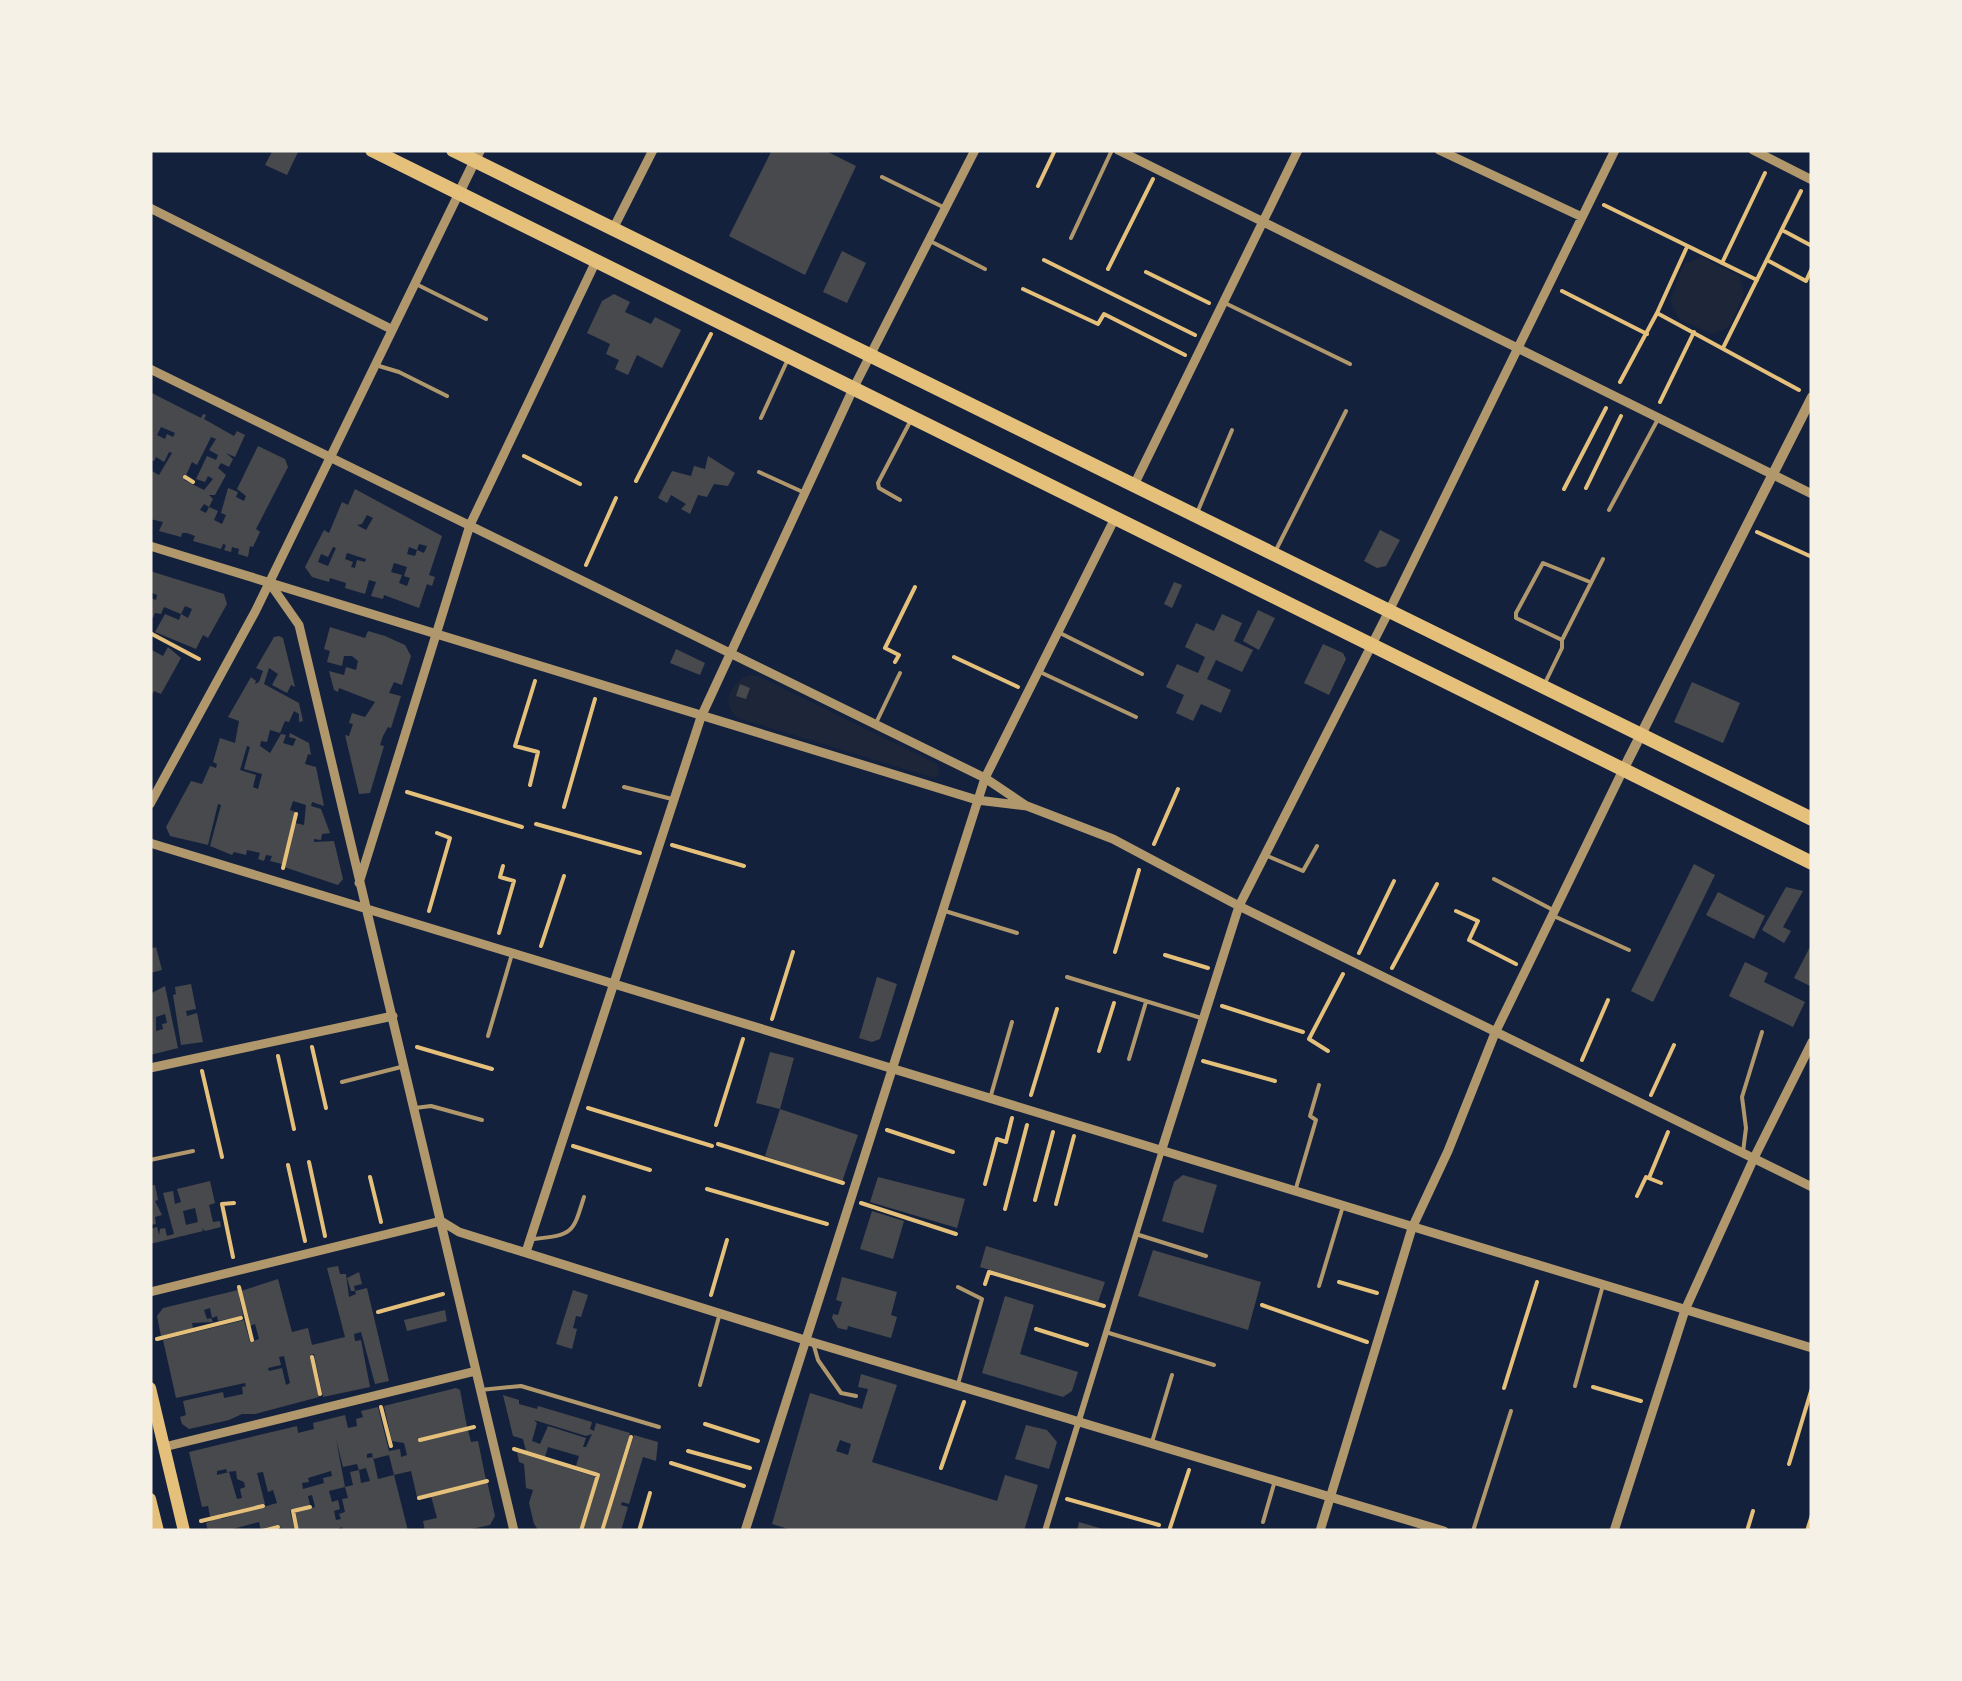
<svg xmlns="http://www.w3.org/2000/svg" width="1962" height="1681" viewBox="0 0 1962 1681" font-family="'Fira Sans Condensed',sans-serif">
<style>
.green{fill:#1d2539}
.building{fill:#48494c;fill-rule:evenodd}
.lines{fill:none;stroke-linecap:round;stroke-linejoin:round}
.path{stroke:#e5c07b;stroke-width:4}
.service{stroke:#b1986c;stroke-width:4}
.pedestrian{stroke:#b1986c;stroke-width:6}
.minor{stroke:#b1986c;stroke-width:9}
.tertiary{stroke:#b1986c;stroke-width:10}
.secondary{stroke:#e5c07b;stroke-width:12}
.primary{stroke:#e5c07b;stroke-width:14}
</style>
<rect width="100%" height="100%" fill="#14213d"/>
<!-- green -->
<path class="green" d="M1702,257L1739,276L1744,294L1729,327L1713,334L1679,319L1670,300L1684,264Z
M748,675L758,676L937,764L940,774L934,778L738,718C720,704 730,684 748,675Z"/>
<!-- building -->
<path class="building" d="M273,150H299L287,175L265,165Z
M772,150H824L856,166L805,275L729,236Z
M842,251L866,263L847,303L823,292Z
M614,294L630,302L625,312L651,324L655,317L681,330L662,368L637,355L628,375L615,369L619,360L606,354L610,344L587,333L602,301Z
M150,392L201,418L203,414L206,415L204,419L234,436L237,431L245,435L235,457L226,453L233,459L229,467L221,463L218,468L226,475L215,495H209L213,499L209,507L204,504L200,510L206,513L209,507L218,511L214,520L222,524L226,515L221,513L228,488L238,492L236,497L244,501L246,496L237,489L258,446L285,459L288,467L256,529L260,532L253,547L250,546L248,557L238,554L239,549L232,547L231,552L224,550L226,545L223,544L221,549L193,541L195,536L187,533H182L181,537L159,531L163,522L150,519V470L159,475L172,453L169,452L164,462L156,457L154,461L150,460ZM161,427L175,433L173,437L167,434L165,439L157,435ZM211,437L216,439L209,450L218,455L216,460L207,456L196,479L205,482L208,476L213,479L204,490L184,480L192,462L197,465Z
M708,456L735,473L728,486L714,484L707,497L698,495L690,514L681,509L686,504L671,495L667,503L658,498L672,471L691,476L694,466L705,469Z
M355,489L442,536L429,575L435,577L432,586L427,584L419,608L384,595L383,599L371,596L376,582L369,580L365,594L345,588L346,583L330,578L329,582L312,577L305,567L324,530L329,533L342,502L348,505ZM367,515L373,518L366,530L357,525L362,524ZM419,544L427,546L424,553L417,550L415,556L407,554L409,547L417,550ZM333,547L336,548L328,566L318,562L321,554L328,557ZM347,553L366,559L365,562L357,560L355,568L351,567L353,562L345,559ZM394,563L407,567L404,576L410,578L407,586L399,583L402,575L391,572Z
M1380,530L1400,540L1386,566L1377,568L1364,561Z
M150,571L224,594L227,604L208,638L203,635L196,649L155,632L165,614L179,620L181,614L188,618L192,609L185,606L181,614L164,607L161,614L155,613L153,618L150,617V598L156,600L157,595L150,592Z
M1174,582L1182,585L1172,608L1164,604Z
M1258,610L1275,618L1259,650L1243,641Z
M1222,614L1242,623L1234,641L1253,650L1242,672L1216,660L1207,679L1231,690L1221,713L1201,704L1193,721L1176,713L1184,695L1166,687L1177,664L1198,673L1205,657L1185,647L1196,623L1214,631Z
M330,627L365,638L368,631L385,636L405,645L411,656L402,685L394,682L389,693L401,696L391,728L388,727L383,736L380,745L384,746L370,793L359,794L345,735L349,736L353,724L349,723L352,713L365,717L375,702L339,688L338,692L334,690L329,671L344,675L346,667L356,670L358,661L352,656H344L342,666L327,662L330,651L324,649Z
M279,636L283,638L295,687L291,685L287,693L272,685L278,674L269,668L264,684L299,703L303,721L299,722V714L294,711L289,722L285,721L280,733L270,730L267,742L261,741L260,746L270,753L281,734L286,735L283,743L293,746L296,739L289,737L290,733L309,743L311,755L308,754L305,764L316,767L324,806L312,802L311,806L321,809L330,833L322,834L321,840L314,839V842L334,841L343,879L338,885L284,867L295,823L304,825L306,805L293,801L290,810L296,812L282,864L270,861L272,856L266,855L264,861L258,859L260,853L247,850L246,855L234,852L232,855L210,846L221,805L218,804L208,845L170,836L166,827L191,781L202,784L210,766L216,768L217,764L213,762L220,738L235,743L239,721L228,717L251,677L256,681L255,684L259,682L263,671L256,668L274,637ZM247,746L250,747L244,769L262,774L258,789L253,787L256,775L240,770Z
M1323,644L1343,653L1346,659L1329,695L1304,683Z
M168,647L181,658L161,694L154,691L150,697V649L163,656Z
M676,649L705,663L700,675L670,663Z
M1692,682L1740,703L1723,743L1674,722Z
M740,684L750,688L746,699L736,696Z
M1694,864L1715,875L1653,1002L1631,991Z
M1786,887L1803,891L1783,927L1791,931L1784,943L1762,930Z
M1718,892L1765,916L1754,939L1706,915Z
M1812,943V987L1794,978Z
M156,947L162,970L150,973V949Z
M1745,962L1768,973L1764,982L1805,1002L1793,1027L1729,996Z
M877,977L897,984L880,1039L872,1042L859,1038Z
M191,984L196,1009L186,1011L187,1016L197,1013L203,1042L181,1045L173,995L176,994L175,987Z
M165,986L178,1048L150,1055V994ZM165,1014L167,1023L162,1024L163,1029L156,1031V1017Z
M770,1052L794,1058L780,1109L756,1103Z
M780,1109L858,1135L842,1182L765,1156Z
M1183,1175L1217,1185L1203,1233L1162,1221L1174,1182Z
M878,1177L965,1199L957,1228L870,1202Z
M210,1181L215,1203L209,1205L213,1222L220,1221L221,1227L205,1231L202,1228L203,1231L150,1244V1229L157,1227L159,1235L160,1229L165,1228L167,1236L174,1234L163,1193L173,1191L175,1204L181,1202L177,1189ZM195,1208L198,1222L186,1225L183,1211Z
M155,1185L158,1200L155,1201L162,1215L155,1217L156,1224L150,1225V1186Z
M872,1211L904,1221L893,1259L860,1249Z
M986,1246L1105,1282L1098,1302L980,1267Z
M1153,1250L1261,1282L1248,1330L1138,1296Z
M338,1266L340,1274H346L349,1297L356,1294L355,1291L367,1288L389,1381L375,1384L361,1332L354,1334L355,1341L361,1340L370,1387L323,1397L314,1354L310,1355L319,1397L255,1414H242L229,1420L189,1429L182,1424L180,1417L186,1415L183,1401L223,1392L224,1398L243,1394L242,1387L246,1386L245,1383L176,1398L163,1340L244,1320L250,1342L259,1339L255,1324L250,1326L241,1291L278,1279L292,1332L308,1328L312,1345L345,1337L327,1268ZM284,1356L290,1383L286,1385L282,1368L269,1371L268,1368L281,1365L279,1357Z
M359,1272L362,1284L354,1286L355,1291H351L347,1278Z
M842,1277L897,1292L891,1315L897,1317L891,1338L848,1326L847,1330L838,1328L832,1318L833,1314L838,1315L842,1302L836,1300Z
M238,1290L243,1316L218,1321L217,1316L212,1318L210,1308L204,1310L207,1319L211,1318L213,1322L192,1323L193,1328L161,1336L157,1316L163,1308Z
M573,1290L588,1295L581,1317L576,1316L573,1328L577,1329L572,1349L556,1344Z
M1005,1296L1034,1305L1020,1354L1078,1372L1072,1391L1063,1397L982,1373Z
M445,1310L447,1321L407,1331L404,1320Z
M861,1374L897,1385L872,1462L997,1501L1005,1475L1038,1485L1024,1531H795L772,1524L810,1393L862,1409L868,1389L858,1387ZM840,1440L851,1444L848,1455L836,1451Z
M456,1388L460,1390L467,1427L419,1439V1442L468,1430L471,1442L478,1441L486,1480L417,1497L411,1471L394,1475L389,1455L373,1459L372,1453L367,1454V1458L373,1457L378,1479L394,1475L408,1531H343L342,1527L334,1531H299L294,1512L315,1507L312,1495L308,1496L310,1505L290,1511L295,1531H281L280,1526L261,1531L259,1522L225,1531H208L206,1523L211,1521L208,1506L202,1507L189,1452L297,1426L298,1433L314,1429L313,1423L345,1415L348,1428L357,1426L356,1419L363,1417L361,1411L378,1407L389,1451L400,1449L401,1457L407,1455L404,1443L392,1441L384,1406ZM336,1439L343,1467L357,1464L359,1470L366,1468L370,1481L361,1483L359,1470L350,1472L353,1485L345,1487L348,1498L342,1499L345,1512L339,1514L341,1519L336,1520L334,1511L340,1509L338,1500L332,1502L329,1491L345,1487ZM226,1469L227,1472L236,1471L237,1479L244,1482L245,1487L240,1489L242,1498L237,1499L229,1472L217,1475V1471ZM331,1471L332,1476L323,1478L324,1483L303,1489L302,1483L309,1482L308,1478ZM263,1472L268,1492L273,1490L277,1503L221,1519L220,1514L265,1504L257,1473Z
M503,1395L519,1400V1404L537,1409L538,1406L592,1422L590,1429L594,1431L596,1423L630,1433L600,1531H582L600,1467L598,1473L576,1466L579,1456L548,1447L545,1457L526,1451L523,1439L513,1436ZM534,1420L586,1436L592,1434L586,1447H583L586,1438L548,1426L540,1444L532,1441L537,1423Z
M1026,1425L1047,1430L1057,1442L1049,1469L1015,1459Z
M634,1435L658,1442L656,1461L643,1457L629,1504L622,1502L621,1505L628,1507L621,1531H604Z
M517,1452L596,1477L580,1531H539L534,1524L529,1503L533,1490L526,1488L524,1464L519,1462Z
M487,1481L495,1516L490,1525L462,1531H425L423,1521L437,1518L431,1496Z
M1079,1522L1106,1530V1531H1077Z"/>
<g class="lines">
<!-- path -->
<path class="path" d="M1038,186L1055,150
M1604,205L1757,280
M1782,230L1812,246
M1044,260L1195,335
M1767,260L1806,281L1812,268
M1722,263L1765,173
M1108,269L1153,179
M1146,272L1209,303
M1023,289L1098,324L1104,314L1185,355
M1562,291L1647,334
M1657,313L1686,249
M1723,348L1801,191
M1620,382L1657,313L1799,390
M1660,402L1694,332
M524,456L580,484
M185,477L193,482
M636,481L711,334
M1586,488L1621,416
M1564,489L1606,408
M1757,532L1812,557
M586,565L616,498
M150,633L199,659
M954,657L1018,687
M895,662L899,655L885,648L915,587
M530,785L538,752L515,746L535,681
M407,792L522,827
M564,807L595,699
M536,824L640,853
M1154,844L1178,789
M672,845L744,866
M283,868L296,814
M429,911L450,838L437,833
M1456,911L1478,921L1469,940L1516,964
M499,933L514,881L500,877L503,866
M541,946L564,876
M1115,952L1139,870
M1359,953L1394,881
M1165,955L1208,968
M1392,968L1437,884
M1222,1006L1303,1032
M772,1019L793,952
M312,1047L326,1108
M417,1047L492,1069
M1099,1051L1114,1003
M1328,1051L1309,1039L1343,974
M278,1056L294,1129
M1582,1060L1608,1000
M1203,1061L1275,1081
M202,1071L222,1157
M1031,1095L1057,1009
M1651,1095L1674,1045
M588,1108L712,1146
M716,1125L743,1039
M887,1130L953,1152
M718,1144L843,1183
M573,1146L650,1170
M309,1162L325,1236
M288,1165L305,1241
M370,1177L381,1222
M1649,1178L1668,1132
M985,1184L997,1139L1006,1142L1012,1118
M707,1189L827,1224
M1637,1196L1646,1177L1661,1183
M1035,1200L1053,1132
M861,1203L956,1234
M1056,1204L1074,1136
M1005,1209L1027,1125
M233,1257L222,1204L234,1203
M1339,1282L1377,1293
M985,1284L989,1272L1104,1306
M239,1287L252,1340
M711,1295L727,1240
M1262,1305L1367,1342
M378,1312L443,1294
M1036,1329L1087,1345
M157,1339L241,1318
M312,1357L320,1394
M1593,1387L1641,1401
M1504,1388L1537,1282
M381,1407L391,1446
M705,1424L758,1441
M420,1440L474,1427
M514,1449L598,1475L581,1531
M688,1451L750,1468
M671,1463L744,1486
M1789,1464L1812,1388
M941,1468L964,1402
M419,1498L487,1481
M1067,1499L1159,1525
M201,1521L263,1506
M263,1531L278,1527
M297,1531L293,1511L310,1507
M602,1531L631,1437
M639,1531L650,1493
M1169,1531L1189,1470
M1747,1531L1753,1511
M1807,1531L1812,1515"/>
<!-- service -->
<path class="service" d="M882,177L945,208
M1071,238L1112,150
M932,242L985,269
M414,283L486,319
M1225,303L1350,364
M379,366L399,372L447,396
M761,418L788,359
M759,472L805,493
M900,500L879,488L878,483L911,420
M1609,510L1657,421
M1197,513L1232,430
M1276,550L1346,411
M1058,632L1142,674
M1562,640L1603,559
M1040,672L1136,717
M1545,683L1562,648V640L1516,618V613L1543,563L1590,582
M876,723L900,673
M624,787L672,799
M1265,855L1303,871L1317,846
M1494,879L1553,910
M945,911L1017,933
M1556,917L1629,950
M1067,977L1201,1018
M488,1036L512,954
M1129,1059L1146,1002
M342,1082L401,1067
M991,1095L1012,1022
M415,1108L431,1106L482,1120
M1743,1152L1746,1128L1742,1097L1762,1032
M150,1160L193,1151
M1296,1188L1316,1120L1310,1116L1319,1085
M1139,1235L1206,1256
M534,1239C573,1235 573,1233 584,1197
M1319,1286L1343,1206
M958,1287L982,1299L958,1384
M1109,1333L1214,1365
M814,1346L818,1360L841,1393L856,1396
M700,1385L720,1313
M1575,1386L1603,1285
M480,1390L521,1386L659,1427
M1152,1442L1172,1375
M1263,1522L1274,1484
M1473,1531L1511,1411"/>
<!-- pedestrian -->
<path class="pedestrian" d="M1045,1531L1162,1150"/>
<!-- minor -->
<path class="minor" d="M1118,150L1812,494
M1439,150L1582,217
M1753,150L1812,180
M150,208L391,329
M613,229L653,150
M150,369L985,778L1025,805
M1134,485L1298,150
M150,546L977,800L1027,806L1113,839L1239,906L1812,1187
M271,585L299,625L514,1531
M150,804L255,612L459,193
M150,843L1812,1348
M359,883L470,525L596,261
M150,1068L393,1016
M1162,1149L1239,906L1389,611L1615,150
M526,1252L701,717L853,389L975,150
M150,1292L441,1221L459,1232L805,1340L1444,1531
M164,1447L476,1371
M745,1531L985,778L1115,518
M1320,1531L1412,1228L1448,1151L1495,1033L1623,770
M1614,1531L1685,1310L1754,1158L1812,1042"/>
<!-- tertiary -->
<path class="tertiary" d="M459,193L480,150
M1623,770L1812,397"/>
<!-- secondary -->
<path class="secondary" d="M150,1388L184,1531
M150,1499L158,1531"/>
<!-- primary -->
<path class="primary" d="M372,150L1812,863
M453,150L1812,819"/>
</g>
<!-- border -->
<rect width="1962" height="1681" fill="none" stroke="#f6f1e7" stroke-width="305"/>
</svg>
